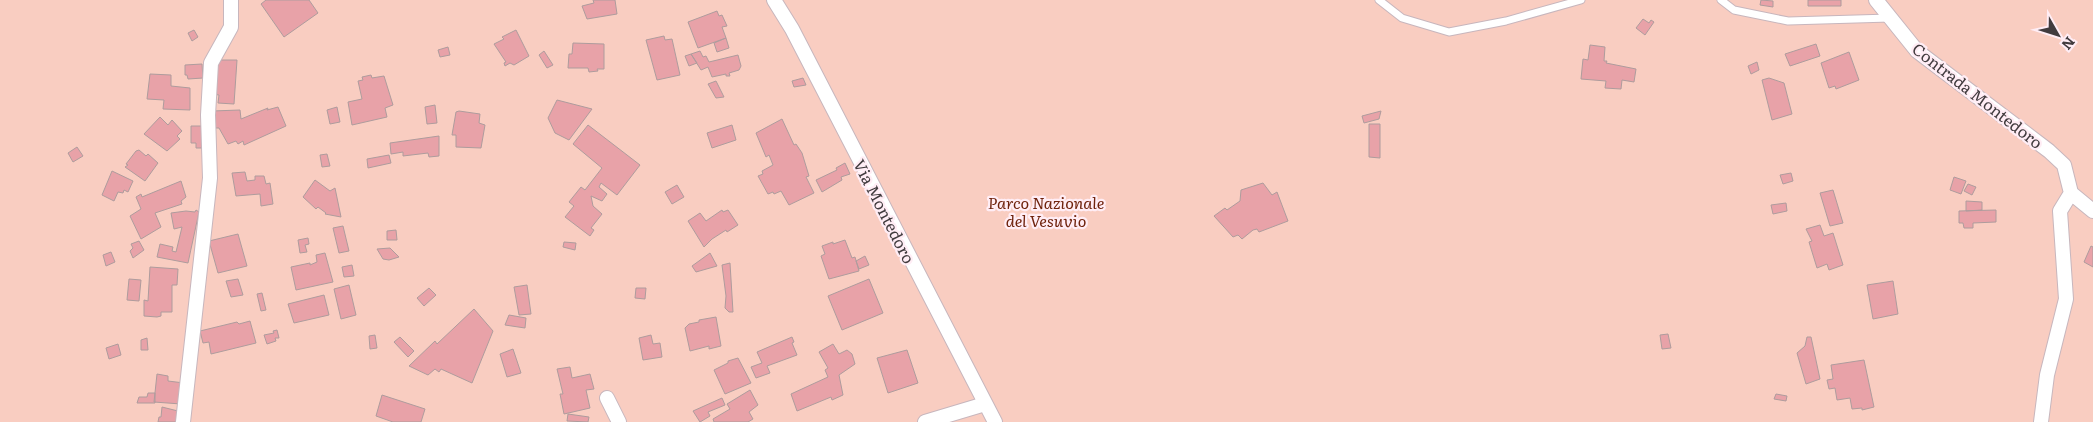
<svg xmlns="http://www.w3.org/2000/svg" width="2093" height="422" viewBox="0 0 2093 422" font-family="Literata,serif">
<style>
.green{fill:#f9cdc1}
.building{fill:#e8a2a8;stroke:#ae9c9d}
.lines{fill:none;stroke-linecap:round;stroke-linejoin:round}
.service-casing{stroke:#c7b6bd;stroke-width:9}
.minor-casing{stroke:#c7b6bd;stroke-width:16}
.service{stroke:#fff;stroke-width:7}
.minor{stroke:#fff;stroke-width:14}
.labels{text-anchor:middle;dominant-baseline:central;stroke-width:4.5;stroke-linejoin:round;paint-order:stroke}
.street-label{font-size:16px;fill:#413b3e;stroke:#ffedf5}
.park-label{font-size:16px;font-style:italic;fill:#6f220c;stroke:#ffedf5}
</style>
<rect width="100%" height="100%" fill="#ffedf5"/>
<!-- green -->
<path class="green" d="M0,0H2093V422H0Z"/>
<!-- building -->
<path class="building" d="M266,0H309L318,13L284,37L261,4Z
M593,0H615L617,14L587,19L582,6L594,3Z
M1761,0L1773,1V7L1760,5Z
M1808,0H1841V6H1808Z
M717,11L719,16L722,15L727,26L722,27L726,38L698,48L688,22Z
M1643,19L1649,23L1651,20L1654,22L1645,35L1636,28Z
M194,30L198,37L192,41L188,33Z
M516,30L529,56L514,65L510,63L505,66L504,63L506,62L494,44L504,39L502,37Z
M664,36L665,40L672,39L680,75L657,80L646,40Z
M726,38L729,48L717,52L714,43Z
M573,43L604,44V69H597L598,71L589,72L588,68H568L569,54H572Z
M1816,44L1820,56L1790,66L1785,54Z
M1590,45L1605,47L1604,61H1607L1606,63L1636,69L1634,82L1622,80L1621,89L1605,88L1606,81L1581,79L1583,59L1588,60Z
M448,47L450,55L440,57L438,50Z
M544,51L553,65L547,68L539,55Z
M700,51L703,57L706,56L709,62L738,55L741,66L739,70L729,73L730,76H726V74L712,77L708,67L701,70L691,54Z
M1849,52L1859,80L1836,89L1835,86L1829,88L1821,63Z
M691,54L697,63L689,66L685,56Z
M218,60H237L234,104L218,103L219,95L212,94Z
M1757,62L1759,70L1751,74L1748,66Z
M202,64L203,78L188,79L187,75H185V65Z
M150,74L171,75V86L190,88V110L163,109L164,100L147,99Z
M371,75L372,78L384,76L393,105L385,108L387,117L352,125L348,102L362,99L358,81L363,80L362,77Z
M803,78L806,85L794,87L792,81Z
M1769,78L1784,83L1792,114L1772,120L1762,80Z
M716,81L724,97L716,98L708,84Z
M557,100L592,109L569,140L555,133L548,118Z
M435,105L437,123L427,124L425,107Z
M278,107L286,126L244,145L243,141L238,144L236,141L228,144L219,128H214L212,111L240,110L241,119L268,108L267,110Z
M337,107L340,122L330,124L327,110Z
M459,111L480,114L479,123L485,125L481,148L456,147V135H452L456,112Z
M1381,111L1379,119L1364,123L1362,116Z
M160,117L168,125L172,120L182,131L177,136L180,139L167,151L144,134Z
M782,119L794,145L796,144L802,153L809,176L806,177L814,193L789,205L781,191L774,194L773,192L768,194L758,176L763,174L762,171L773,165L769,155L766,157L756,133Z
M1369,124H1380V158L1369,157Z
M588,125L640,165L617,195L601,183L599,187L607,194L602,201L591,196L593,206L602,214L591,228L594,230L590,236L565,217L574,206L569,202L581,187L585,190L602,168L573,144Z
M732,125L736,140L712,148L707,133Z
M191,126H206V148H196V143H191Z
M439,136V156L429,157L428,153L403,156V152L391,154L390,143Z
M77,147L83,156L73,162L68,153Z
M139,150L146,156L148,154L158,163L145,181L125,167L128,165L126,164L136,151Z
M327,154L330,166L322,167L320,155Z
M389,155L391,163L368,168L367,159Z
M845,163L850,174L841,177L842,180L822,192L816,180L837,170L836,168Z
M112,171L133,181L128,192L124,190L123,193L118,192L114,201L102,195Z
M245,172L247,181L255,180V176H264L266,184L270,183L273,204L261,206L260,194L236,196L232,173Z
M1791,173L1793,181L1783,184L1780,175Z
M1954,177L1966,181L1961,194L1950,190Z
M315,180L330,191L335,188L341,217L325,214L326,213L318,207L316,209L303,197Z
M181,181L186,197L181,201L182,204L155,213L161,227L141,239L130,216L141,209L136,197L141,194L142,197Z
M1263,183L1272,195L1277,192L1288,221L1259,232L1257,229L1253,230L1242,239L1238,235L1233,237L1214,216L1225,208L1227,210L1240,201L1241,190Z
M1968,184L1976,187L1972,195L1964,191Z
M677,185L684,197L672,204L665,192Z
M1833,190L1843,223L1830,226L1820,193Z
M1966,201L1982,202V210L1966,211Z
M1786,203L1787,211L1773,214L1771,205Z
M196,210L199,212L188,263L157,257L160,244L173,247L172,251L176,252L182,227L174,229L171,213L186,211L195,212Z
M722,210L723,212L728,210L738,225L727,232L726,230L712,239L704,247L688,221L700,213L706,221Z
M1996,210V222L1973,223V228H1964L1963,223H1959V211Z
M1820,225L1824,236L1833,233L1843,265L1829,270L1827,264L1817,268L1809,242L1812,241L1806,229Z
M343,226L349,251L339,253L333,228Z
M396,230L397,240H387V231Z
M238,234L247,266L218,273L209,241Z
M308,238L309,244L305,245L307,252L300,253L298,240Z
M845,240L852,258L855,257L859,271L829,279L821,256L825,254L822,246L833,242V244Z
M139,241L144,250L133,258L130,251L133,248L131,244Z
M564,242L576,243L575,250L563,247Z
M2091,246L2093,247V267L2084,262Z
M390,248L399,257L389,260L383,259L377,249Z
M111,252L115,262L106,266L103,255Z
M325,253L333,282L296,290L291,267L310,263V265L317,262L316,255Z
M710,253L717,266L696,272L692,266Z
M865,256L869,265L859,269L856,261Z
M730,263L733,312H729L725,308L726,296L722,265Z
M352,265L354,276L344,277L342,267Z
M150,267L178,269L177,285H172V312H161V316L157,317L144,316V300L148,301Z
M129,279L141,280L139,301L127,300Z
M238,279L243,295L231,297L226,281Z
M869,279L883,313L842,330L828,296Z
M1893,281L1898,314L1873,319L1867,285Z
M349,285L356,315L341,319L334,289Z
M527,285L531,314L519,315L514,287Z
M429,288L436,295L424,306L417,298Z
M636,288H646L645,299L635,298Z
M262,293L266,310L261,311L257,294Z
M324,295L329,315L294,323L288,304Z
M474,309L493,331L472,383L441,369L439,372L435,369L428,375L409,366L435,341L437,344Z
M509,315L526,318L525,328L505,325Z
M716,317L721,346L709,349V346L690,351L685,328L689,324L699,322V320Z
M250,321L256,343L211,354L209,342L203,343L200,331L237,322L239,324Z
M277,330L279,338H275L276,341L267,344L264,335L274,333L273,331Z
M1668,334L1671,348L1662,349L1660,335Z
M375,335L377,348L370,349L369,336Z
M651,335L653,344L660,343L662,357L643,360L639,338Z
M400,337L414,351L408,357L394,342Z
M792,337L794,342L792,343L797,355L767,366L770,373L756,378L751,367L762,363L757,352Z
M1807,337H1811L1820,379L1806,384L1797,353L1805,346Z
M147,338L148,350H141V340Z
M118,344L121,355L109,359L106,348Z
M833,344L839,354L847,350L852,354L855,364L839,375L843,395L832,400L831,397L797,411L791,394L828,377L825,370L828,368L819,352Z
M513,349L521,373L507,377L500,354Z
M907,350L918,383L888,393L877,358Z
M738,358L751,383L725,394L714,370L728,363V361Z
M1864,360L1874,407L1862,410V408L1852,409L1850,398L1837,400L1835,388L1829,389L1827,380L1833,379L1831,365Z
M570,367L572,378L590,374L594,389L586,390L590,408L564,414L560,394H563L557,369Z
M157,374L168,376V381L184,383L181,404L154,402Z
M750,390L758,405L749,412L753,419L748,422H714L713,419L730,409L727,404Z
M148,393H155V403H137L139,397H147Z
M1776,394L1787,396L1786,401L1774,399Z
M382,395L425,409L421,422H393L376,416Z
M722,398L725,405L708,412L710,416L700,422L693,411Z
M162,407L178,411L177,422H158L159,417H161Z
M568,414L589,417L588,422L567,421Z"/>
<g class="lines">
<!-- service casing -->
<g class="service-casing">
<path id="service" d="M1379,0L1402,18L1449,32L1506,21L1581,0
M1721,0L1734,10L1788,21L1890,18"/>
</g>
<!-- minor casing -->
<g class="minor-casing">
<path id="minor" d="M774,0L792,29L995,422
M1876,0L1917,51L2049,151L2064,165L2071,193L2093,211
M607,398L619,422
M183,422L210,178L208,115L211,63L231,27V0
M925,422L985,404
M2041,422L2047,375L2066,299L2060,211L2071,193"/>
</g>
<!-- service -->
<use href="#service" class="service"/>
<!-- minor -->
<use href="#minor" class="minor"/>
</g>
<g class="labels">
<!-- street labels -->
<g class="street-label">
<text transform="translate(1978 95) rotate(38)">Contrada Montedoro</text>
<text transform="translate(885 211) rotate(63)">Via Montedoro</text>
</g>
<!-- park labels -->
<g class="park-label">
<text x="1046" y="202">Parco Nazionale<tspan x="1046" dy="18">del Vesuvio</tspan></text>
</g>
</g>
<!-- north arrow -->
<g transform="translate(2058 35) rotate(129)" stroke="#ffedf5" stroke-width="4" paint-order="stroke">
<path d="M0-4L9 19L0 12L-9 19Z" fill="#413b3e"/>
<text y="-8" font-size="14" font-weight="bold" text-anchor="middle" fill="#413b3e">N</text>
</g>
</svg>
